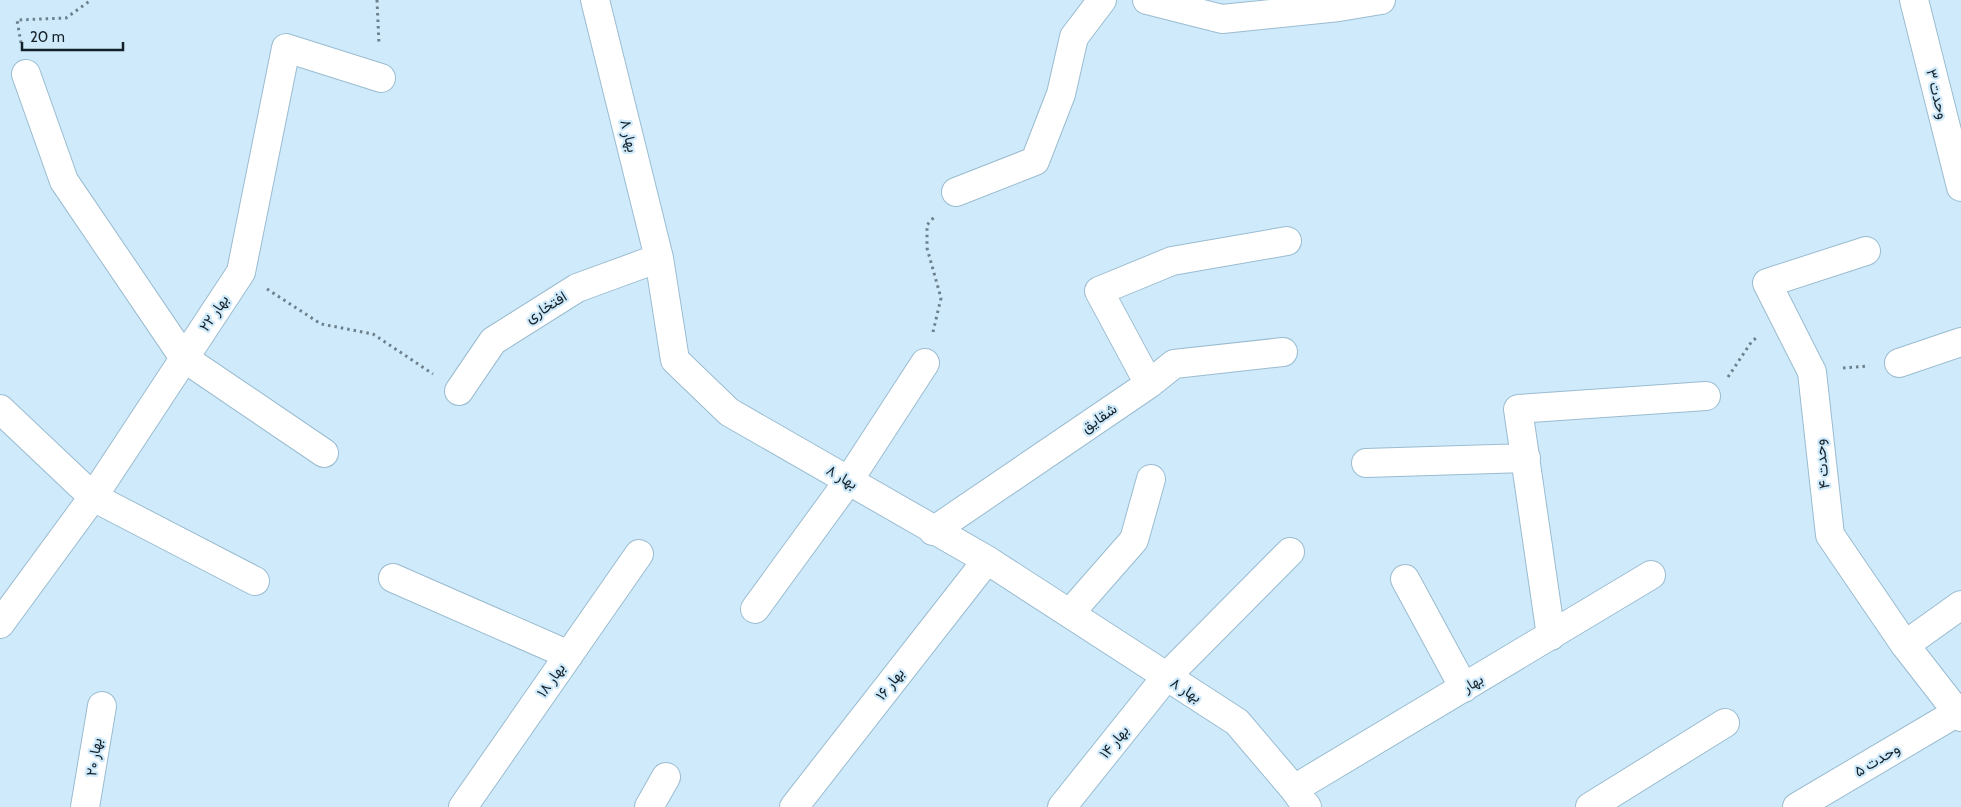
<svg xmlns="http://www.w3.org/2000/svg" width="1961" height="807" viewBox="0 0 1961 807" font-family="Cabin,Vazirmatn,sans-serif">
<style>
.lines{fill:none;stroke-linecap:round;stroke-linejoin:round}
.minor-casing{stroke:#9abcd0;stroke-width:30}
.path{stroke:#6d818d;stroke-width:3;stroke-dasharray:2.5 4;stroke-linecap:butt}
.minor{stroke:#fff;stroke-width:28}
.labels{text-anchor:middle;dominant-baseline:central;stroke-width:4.5;stroke-linejoin:round;paint-order:stroke}
.street-label{font-size:15px;fill:#142129;stroke:#cfeafb}
</style>
<rect width="100%" height="100%" fill="#cfeafb"/>
<g class="lines">
<!-- minor casing -->
<g class="minor-casing">
<path id="minor" d="M595,0L659,258L675,360L729,412L987,560L1237,722L1294,789L1307,807
M1147,0L1222,19L1339,7L1381,0
M1914,0L1961,187
M26,74L64,181L184,358L324,453
M956,192L1035,161L1061,94L1074,37L1102,0
M1866,251L1767,283L1812,372L1830,535L1905,645L1961,717
M1899,363L1961,342
M1149,384L1099,291L1172,261L1287,241
M459,391L493,341L577,288L659,258
M0,409L93,497L255,581
M1366,463L1526,458
M933,531L1149,384L1174,364L1283,352
M393,578L569,655
M1405,579L1464,688
M755,609L849,480L925,363
M1070,613L1134,540L1151,479
M0,624L93,497L241,272L286,48L381,78
M1551,636L1518,409L1706,396
M1905,645L1961,605
M1294,789L1651,575
M85,807L102,706
M463,807L639,554
M649,807L666,777
M794,807L987,560
M1062,807L1166,677L1290,552
M1590,807L1725,723
M1797,807L1956,713"/>
</g>
<!-- path -->
<path class="path" d="M377,0L379,45
M21,43L17,20L66,18L91,0
M267,289L321,324L373,334L433,374
M933,332L941,298L927,248V225L936,215
M1843,368L1869,366
M1728,377L1752,341L1759,336"/>
<!-- minor -->
<use href="#minor" class="minor"/>
</g>
<g class="labels">
<!-- street labels -->
<g class="street-label">
<text transform="translate(1937 94) rotate(76)">وحدت ۳</text>
<text transform="translate(629 136) rotate(76)">بهار ۸</text>
<text transform="translate(546 307) rotate(-32)">افتخاری</text>
<text transform="translate(214 313) rotate(-56)">بهار ۲۲</text>
<text transform="translate(1099 418) rotate(-34)">شقایق</text>
<text transform="translate(1822 464) rotate(-96)">وحدت ۴</text>
<text transform="translate(842 477) rotate(30)">بهار ۸</text>
<text transform="translate(551 680) rotate(-55)">بهار ۱۸</text>
<text transform="translate(1473 683) rotate(-31)">بهار</text>
<text transform="translate(890 684) rotate(-52)">بهار ۱۶</text>
<text transform="translate(1186 690) rotate(32)">بهار ۸</text>
<text transform="translate(1114 742) rotate(-51)">بهار ۱۴</text>
<text transform="translate(94 757) rotate(-81)">بهار ۲۰</text>
<text transform="translate(1877 760) rotate(-31)">وحدت ۵</text>
</g>
</g>
<!-- scale -->
<path d="M22 42v8h101v-8" fill="none" stroke="#142129" stroke-width="2.5"/>
<text x="30" y="42" font-size="15" fill="#142129" stroke="#cfeafb" stroke-width="4" paint-order="stroke">20 m</text>
</svg>
